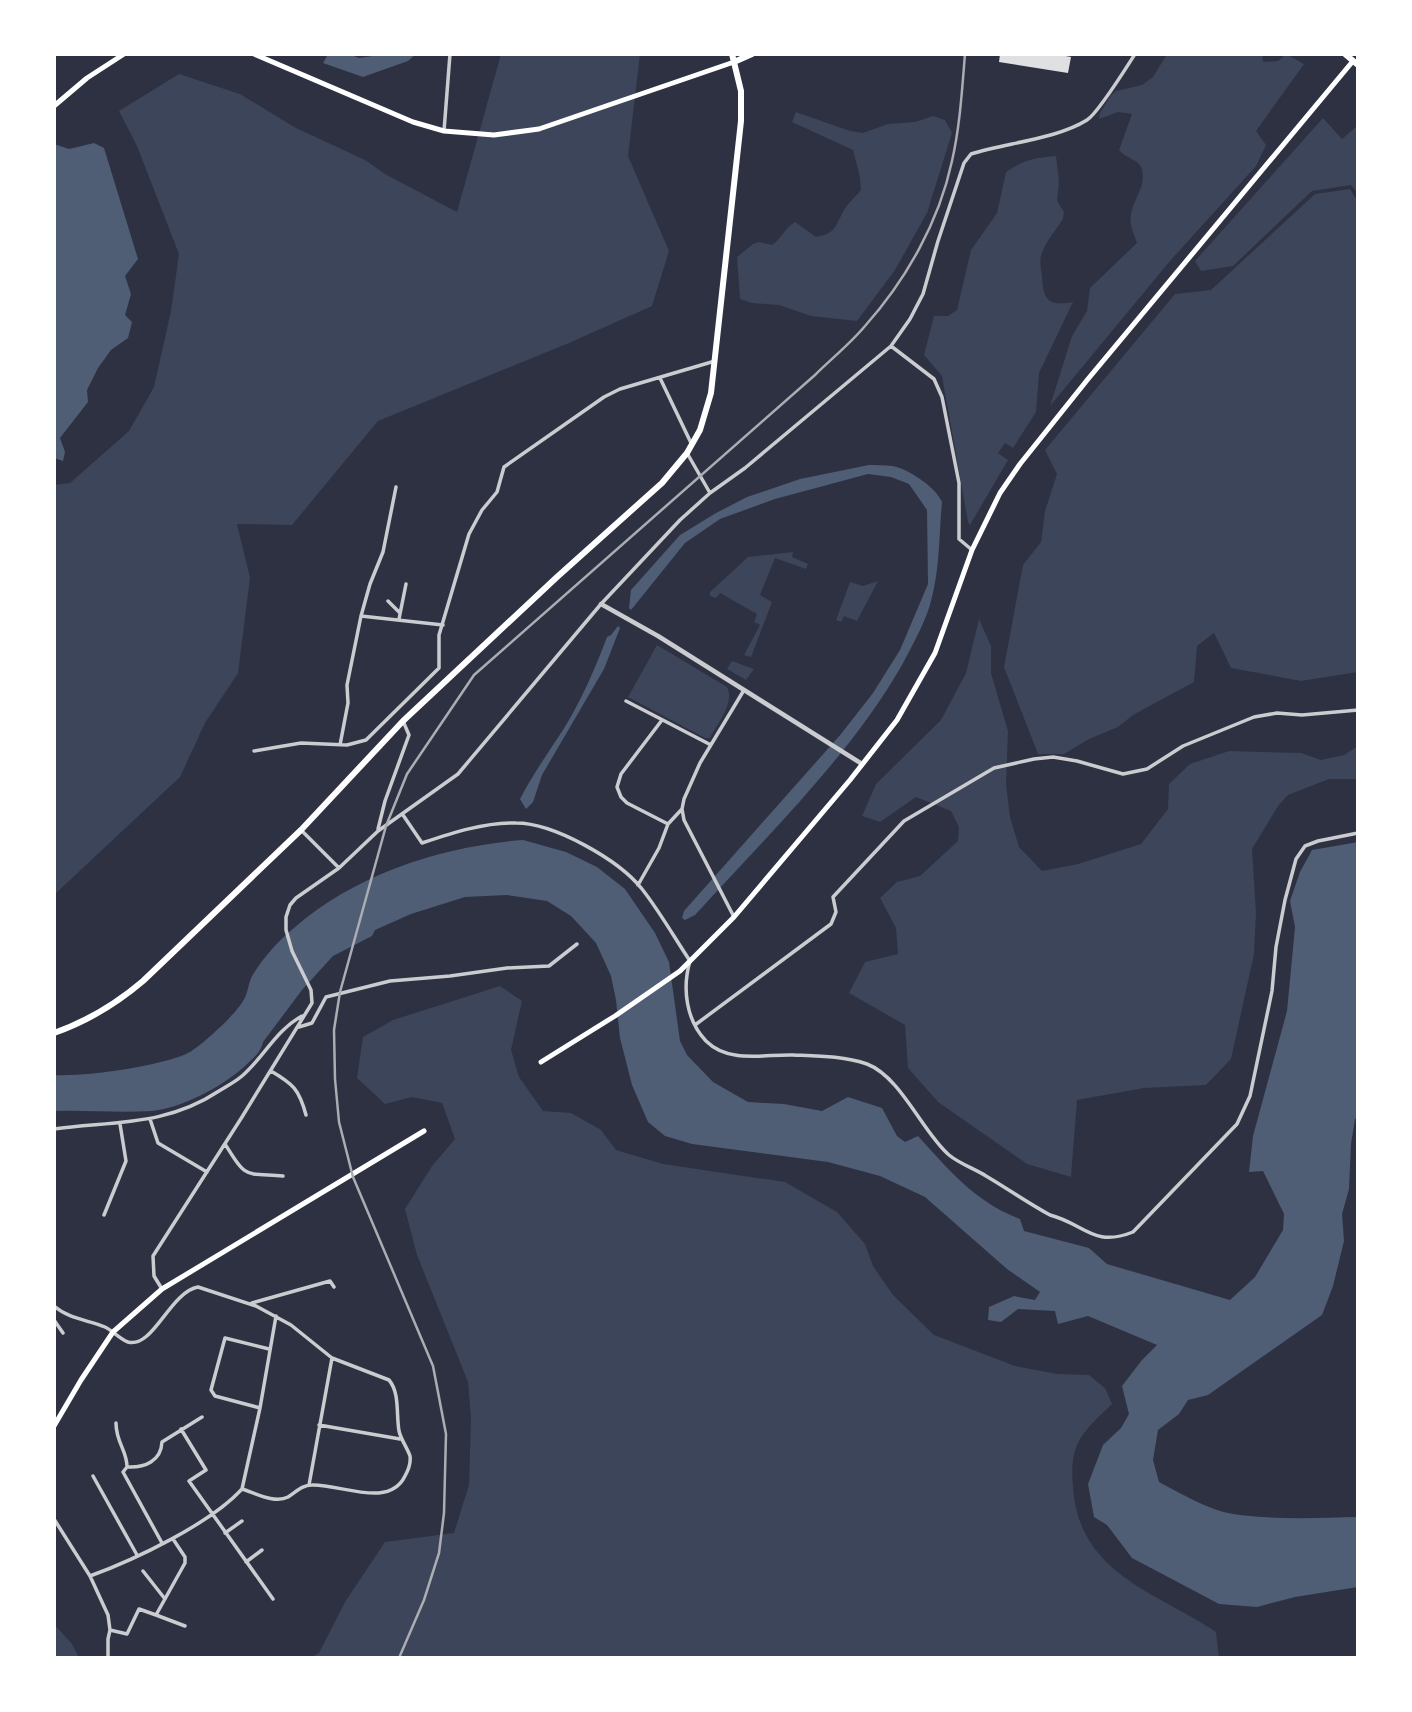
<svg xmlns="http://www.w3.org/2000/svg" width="1412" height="1712" viewBox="0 0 1412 1712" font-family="'Exo 2',sans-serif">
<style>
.green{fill:#3c4559}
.water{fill:#4f5d75}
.building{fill:#e0e0e3}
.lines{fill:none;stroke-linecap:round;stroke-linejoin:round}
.minor{stroke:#caccd0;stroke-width:3.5}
.tertiary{stroke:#caccd0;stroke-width:4.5}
.secondary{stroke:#fff;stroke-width:5}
.trunk{stroke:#fff;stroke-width:6}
.rail{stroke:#abadb3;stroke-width:2.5}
</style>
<rect width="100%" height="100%" fill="#2d3142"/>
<!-- green -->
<path class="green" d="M501,54H640L628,156L669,251L652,306L569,343L378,421L292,525L237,524L250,578L238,673L205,723L180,777L54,895V485L70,483L129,431L154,387L171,311L179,254L137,146L119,111L179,74L240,94L296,128L365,160L385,174L457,212Z
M1167,54H1262L1263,62L1278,61L1286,54L1304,64L1256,131L1266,145L1256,166L1170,261L1050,406L1072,336L1087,311L1090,288L1137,243C1134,234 1129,225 1131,215C1133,198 1148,185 1141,167C1137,159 1125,158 1119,150L1132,114L1118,112L1099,119L1100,113L1111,95L1116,91L1142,85L1153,77Z
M796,112L850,131L863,133L888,124L915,122L933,116L945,120L952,133L927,213L895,270L857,321L811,316L779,305L752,303L740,299L737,257L753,244L759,242L772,245C781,239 785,228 795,222L816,237C836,233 834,228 843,212C847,204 855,197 861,190L860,177L853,150L792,122Z
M1323,118L1342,139L1358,125V194L1351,185L1312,191L1233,266L1201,271L1195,261Z
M1056,156L1059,181L1057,201L1064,212L1063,219C1057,229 1046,241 1042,253C1039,259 1041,269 1042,276C1043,299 1048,307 1073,302L1039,373L1036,412L1013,448L1005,443L998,453L1008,460L970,525L968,522L942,376L924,355L934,316H948L957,310L971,250L997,213L1006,172C1025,159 1034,158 1056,156Z
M1350,189L1358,202V672L1301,681L1231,668L1214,633L1197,646L1194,682L1133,715L1118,727L1089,739L1064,754H1038L1004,667L1023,565L1041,542L1045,511L1057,474L1045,450L1175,294L1211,290L1315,194Z
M793,552L792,557L808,564L806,569L775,558L760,595L772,602L751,657L744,655L760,625L754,622L757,614L720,593L716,598L710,596V592L748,557Z
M878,581L857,621L844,616L841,622L836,620L850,582L863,586Z
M979,619L991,646V673L1008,731L1006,784L1010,817L1019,847L1042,871L1078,864L1141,844L1168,809L1169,784L1190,764L1229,751L1301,753L1321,760L1344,755L1358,746V779H1329L1288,795L1278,806L1252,849L1256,913L1254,954L1231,1059L1206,1085L1144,1088L1077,1100L1071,1177L1027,1164L938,1102L908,1068L905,1025L849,993L865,962L898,954L896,928L880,898L897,882L920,876L958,841L959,827L951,811L916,797L880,822L862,816L876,784L941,720L966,673Z
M657,645L727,687C735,703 718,723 710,738H705L628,697Z
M732,661L754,669L746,680L727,669Z
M500,986L522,1001L511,1050L519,1077L543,1111L571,1113L601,1130L616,1150L663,1164L785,1182L837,1212L865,1244L873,1266L893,1295L934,1335L1015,1366L1057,1374L1089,1375L1105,1388L1112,1404C1082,1433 1069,1443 1073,1487C1079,1574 1155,1591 1216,1632L1219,1658H310L319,1653L345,1602L385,1542L454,1533L469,1485L471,1418L468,1382L417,1255L405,1209L432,1166L455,1139L442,1103L412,1097L385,1104L357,1078L363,1037L393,1020Z
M54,1624L72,1644L79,1658H54Z"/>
<!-- water -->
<path class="water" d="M324,54H349L359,58L386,54H416L408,61L363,77L323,63L327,56Z
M94,143L104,148L138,259L125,276L131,294L125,315L132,322L128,338L111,350L98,368L87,390L88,402L60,438L65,452L63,461L54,458V144L69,149Z
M869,465C876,465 884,465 892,466C907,468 936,487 942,502C939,533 940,566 932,597C927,620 913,644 902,665C850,756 766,837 695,915L685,920L682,918L684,911L841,734L873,693L900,650L928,584L927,510L909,484L891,477L868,474L775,499L720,519L685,543L631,610L629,608L631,590L680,535L716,513L747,497L800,479Z
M618,626L620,628L604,669L542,775L533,802L526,809L520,799C533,774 548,753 563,730C581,701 595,669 607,637L611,635Z
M523,840L566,852L597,867L625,889L655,933L669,962L680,1041L687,1055L713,1082L748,1102L784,1104L822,1111L848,1097L882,1108L897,1136L905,1142L918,1136C949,1170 975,1202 1020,1219L1024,1231L1089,1248L1107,1264L1230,1300L1255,1277L1283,1230L1284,1214L1263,1171L1249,1172L1253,1136L1287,1011L1295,927L1290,901L1300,872L1312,850L1358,842V1117L1355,1119L1351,1144L1349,1189L1342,1214L1344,1241L1333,1286L1322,1315L1208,1395L1188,1400L1179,1414L1158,1430L1153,1460L1159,1482C1182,1494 1208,1510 1233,1514C1274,1520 1317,1518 1358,1517V1587L1295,1597L1257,1607L1219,1604L1132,1558L1107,1525L1094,1517L1088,1484L1103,1445L1121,1428L1129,1414L1122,1386L1142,1360L1157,1345L1088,1316L1058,1324L1055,1311L1018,1309L1001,1322L988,1320L989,1307L1014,1296L1035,1300L1040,1292L1007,1269L925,1197L880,1176L828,1162L692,1144L665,1136L648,1122L632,1085L620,1038L616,1000L611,976L596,943L571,916L547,901L507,895L465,897L411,914L375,930L372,936L333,956L302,990L263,1042C261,1053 252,1059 244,1067C221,1087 182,1108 152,1111C119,1113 87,1110 54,1111V1075C84,1077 164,1066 190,1052C202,1045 236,1014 243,1001C248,994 248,984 252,976C262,959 279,940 294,928C355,874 443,846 523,840Z"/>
<!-- building -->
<path class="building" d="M1000,54H1055L1071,57L1068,73L999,62Z"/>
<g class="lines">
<!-- minor -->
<path class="minor" d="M444,131L450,54
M891,346L934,379L942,397L959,483V539L972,550
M660,378L692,445
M687,453L710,493
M388,601L399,612
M361,616L443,625
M399,619L406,584
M626,701L711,745
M662,720L621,774L617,787L621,797L627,803L668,824
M340,745L348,703L347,685L361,616L370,584L383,552L396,487
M254,751L301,743L347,745L366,740L439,668V635L469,534L482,510L497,492L504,467L604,397L620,389L715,361
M403,815L422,843C452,833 485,822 516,823C554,823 619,860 642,889C660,912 674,937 690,961C682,988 686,1020 706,1041C729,1064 765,1054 793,1055C818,1056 844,1056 867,1064C901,1077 923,1133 949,1155C960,1164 975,1169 986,1176C1008,1189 1028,1203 1050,1215C1085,1224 1093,1248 1133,1232L1237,1124L1250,1096L1272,991L1276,947L1285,900L1296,859L1305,846L1318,841L1358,833
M378,829L385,801L409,735L403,721
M301,830L339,868
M638,885L659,848L668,824L682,809
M734,917L684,820L682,809L684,799L700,763L744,690
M695,1025L831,924L836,912L833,897L904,821L994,768L1034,759L1053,757L1077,761L1123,774L1147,769L1183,746L1254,717L1277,713L1302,715L1358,710
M299,1027L312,1023L326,997L390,981L450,976L507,968L549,966L577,944
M271,1071C293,1084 299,1089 306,1115
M150,1119L158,1143L207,1172
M54,1129C115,1121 166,1126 219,1091C227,1086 235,1082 242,1076C264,1057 276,1030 302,1016
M225,1144C247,1179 243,1173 283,1176
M104,1215L126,1161L120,1124
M162,1289L154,1276L153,1256L242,1117L312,1003L311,990L292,951L286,930V917L290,905L296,898L339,868L378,831L458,774L601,604L680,520L710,493L745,468L891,346L910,319L923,294L938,241L964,163L971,154C1005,143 1057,139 1087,120C1098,113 1126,68 1135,54
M252,1303L330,1281L334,1287
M54,1306C69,1319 88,1320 105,1327C113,1331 120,1339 128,1342C153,1349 170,1292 198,1287L256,1306L291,1325L332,1358L389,1380C400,1393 396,1414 399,1431C401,1440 407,1447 410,1456C411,1463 409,1469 405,1476C389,1509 341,1484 312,1485C302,1485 296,1492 288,1497C275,1504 255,1493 242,1489L260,1408L276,1316
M54,1320L63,1333
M260,1408L215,1396L211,1390L225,1338L269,1349
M116,1423C116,1443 127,1450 127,1467L123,1472L162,1543
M319,1425L400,1439
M181,1429L206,1470L189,1481L273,1599
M127,1467C145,1468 161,1461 162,1442L202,1417
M93,1476L137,1555
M309,1485L332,1358
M54,1519L90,1576L108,1615L110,1630L127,1634L139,1609L156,1615L185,1563V1557L173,1539
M225,1533L242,1521
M246,1562L262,1550
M143,1571L165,1599
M90,1576C134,1560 210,1524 242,1489
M156,1615L185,1626
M108,1658V1639L110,1630"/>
<!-- tertiary -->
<path class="tertiary" d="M601,604L658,636L862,764"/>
<!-- secondary -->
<path class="secondary" d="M254,54L413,122L444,131L494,135L539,129L734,62
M54,106L87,78L124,54
M541,1062L615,1016L680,971L734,917L850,780L897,720L935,653L972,550L1000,493L1020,464L1088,379L1353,61
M54,1426L81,1380L113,1332L162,1289L424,1131"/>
<!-- trunk -->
<path class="trunk" d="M1345,54L1358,65
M734,62L752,54
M54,1033C88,1021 116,1004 143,981L301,830L403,721L557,577L662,483L687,453L700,430L711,393L741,121V91L732,54"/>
<!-- rail -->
<path class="rail" d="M399,1658L424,1600L439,1553L444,1513L446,1434L433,1366L353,1177L339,1122L335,1079L334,1030L340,992L386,826L407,774L474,675L815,375C831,359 850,344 865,326C906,280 939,222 952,161C960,126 962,90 965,54"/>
</g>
<!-- border -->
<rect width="1412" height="1712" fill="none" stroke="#ffffff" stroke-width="112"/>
</svg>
